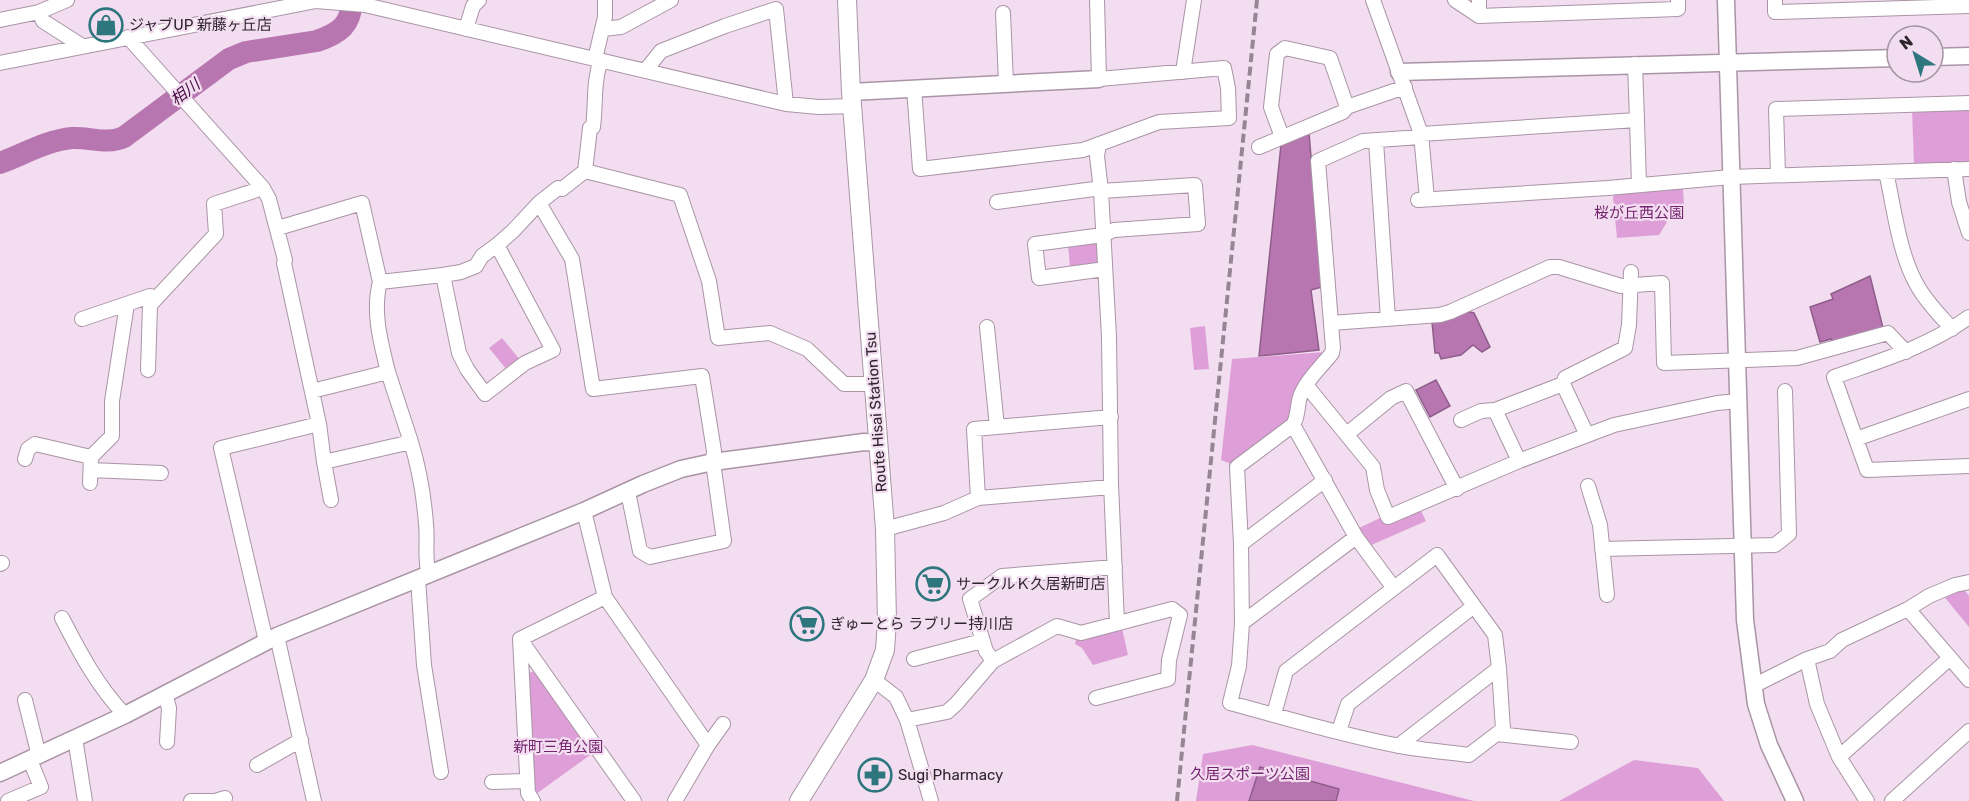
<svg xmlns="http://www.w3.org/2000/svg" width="1969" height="801" viewBox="0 0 1969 801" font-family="Rubik,'Noto Sans JP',sans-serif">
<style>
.green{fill:#de9ed7}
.water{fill:#b876b1;stroke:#8e5e89;stroke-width:1.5}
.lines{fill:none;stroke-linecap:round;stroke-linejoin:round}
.river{stroke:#b876b1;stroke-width:22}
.minor-casing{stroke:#a995a6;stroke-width:16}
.tertiary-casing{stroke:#a995a6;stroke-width:19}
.secondary-casing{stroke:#a995a6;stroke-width:20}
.minor{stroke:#fff;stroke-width:14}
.tertiary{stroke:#fff;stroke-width:16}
.secondary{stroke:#fff;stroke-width:18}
.rail{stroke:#968694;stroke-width:4;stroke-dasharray:9 4.5;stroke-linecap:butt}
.labels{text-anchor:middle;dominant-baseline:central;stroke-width:4.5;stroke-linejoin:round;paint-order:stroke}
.poi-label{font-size:15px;fill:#2d252c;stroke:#f3ddf0;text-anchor:start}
.park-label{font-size:15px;fill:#74256f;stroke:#f3ddf0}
.street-label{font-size:15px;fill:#2d252c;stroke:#f3ddf0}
.water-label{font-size:16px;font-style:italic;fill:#490c45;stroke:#f3ddf0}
</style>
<rect width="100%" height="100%" fill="#f3ddf0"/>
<!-- green -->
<path class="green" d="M1969,108V163L1914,165L1912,109Z
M1683,187L1684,207L1675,209L1659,235L1617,238L1613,197L1616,192Z
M1098,240L1099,263L1070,267L1068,245Z
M1205,326L1209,369L1194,370L1190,328Z
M502,338L521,361L507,370L489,348Z
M1325,352L1295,390L1292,414L1289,420L1231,464L1221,460L1232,359Z
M1421,511L1426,521L1369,546L1359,528L1382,517L1386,524Z
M1962,587L1969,596V627L1942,594Z
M1122,628L1128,655L1093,665L1082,648L1075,644L1076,640Z
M536,671L593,753L536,794L533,791L528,673Z
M1252,745L1474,801H1196L1203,754Z
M1634,760L1698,768L1724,801H1559Z"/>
<!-- water -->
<path class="water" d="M1309,133L1322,287L1311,290L1319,350L1259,356L1281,145Z
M1870,276L1883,328L1832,342L1831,339L1820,342L1810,307L1833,299L1831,294Z
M1465,311L1474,313L1490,347L1482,352L1473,345L1461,355L1441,359L1439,353H1435L1432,322Z
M1436,380L1450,406L1430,417L1416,390Z
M1260,767L1339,789L1336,801H1249Z"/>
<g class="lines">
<!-- river -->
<path class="river" d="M0,163C22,155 48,140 72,138C91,137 106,145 124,137L229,59L246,52L317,41C340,33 351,25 352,0"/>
<!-- minor casing -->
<g class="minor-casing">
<path id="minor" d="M1373,0L1421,134L1427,199
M1455,0L1479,16
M1479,0V16L1678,9V0
M1775,0V12L1969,6
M39,12L43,21L82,46
M1003,13L1006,83
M0,20L39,12L67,0
M466,29L473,6L479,0
M603,29L621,27L671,0
M128,37L263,188L269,199L285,260L284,263L319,424L324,462L411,442C419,468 424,497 426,524C428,541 424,559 429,575
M595,59L605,17V0
M0,63L316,1L365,5L786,104L819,107L854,106
M1635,64L1637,120
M645,71L661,51L725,26L776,9L786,104
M1183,72L1194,0
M914,88L920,169L1083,150L1159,122L1229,118L1228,88L1224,68L1099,79L1097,0
M1421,134L1637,120L1639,185
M1282,137L1271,107L1277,54L1285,48L1330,58L1347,107L1405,87
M1376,141L1388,319
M1099,144L1097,156L1101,191L1109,337L1111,484L1117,623
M1259,147L1343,112L1347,107
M1954,169L1959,202L1969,233
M585,171L680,195L709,281L718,338L770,333L807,349L844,384H874
M1886,172C1894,207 1899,254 1917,285C1926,302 1940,315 1952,329
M1778,175L1776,109L1969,103
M1418,200L1608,188L1731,177L1969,169
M997,202L1094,189L1101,191L1195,185L1198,224L1114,230L1103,235L1035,244L1039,278L1105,269
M539,203L558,188L562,189L585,171L590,128L593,127C596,106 593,80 601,61
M278,228L362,203L380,282L443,275L459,353L467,369L485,394L525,363L553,350L497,245L513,231L539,203L572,259L593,389L702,376L714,451L713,462L724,541L650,557L640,551L628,492
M443,275L461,272L476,266L482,256L497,245
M380,282C372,312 381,343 388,372
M1969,317C1928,347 1882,360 1834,377L1867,470L1969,466
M82,319L150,296L156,298
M1331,323L1440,315L1450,312L1550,267H1559L1621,286L1662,283L1664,363L1797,358L1888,333L1906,352
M987,327L997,427
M148,370L150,305L216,234L214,204L263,188
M1563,384L1587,435
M1306,385L1373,467L1377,490L1388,517L1519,461L1614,425L1717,403L1738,401
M312,391L388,372L411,442
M1495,410L1519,461
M1461,420L1481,411L1495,410L1563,384L1565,378L1625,348L1629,325L1631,272
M1293,425L1356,537L1393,587
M1347,434L1391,398L1406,391L1457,489
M1856,439L1969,399
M25,459L28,449L35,444L91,457
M324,462L331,500
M91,470L161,473
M90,483L91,457L112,436V401L127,304
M1588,486L1600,525L1607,595
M978,498L974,429L1111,417
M584,511L605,597L708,745L675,801
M885,529L944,513L978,498L1111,487
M1241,544L1325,480
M1602,549L1775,545L1789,534L1785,391
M0,564L2,563
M418,579L424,665L441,772
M1908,609L1969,680
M62,618C80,653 98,687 125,715
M1242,623L1356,537
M277,636L314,801
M520,639L634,801
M266,641L221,448L319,424
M914,659L982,641
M1807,659L1817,704L1839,757L1867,801
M993,661L986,651L970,599L1002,576L1115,567
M874,680L896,697L907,720L931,801
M1753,686L1807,659L1830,651L1842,640L1908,609L1929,596L1955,585L1969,582
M165,694L169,708L167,742
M25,700L39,756
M1274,714L1286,671L1437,555L1495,635L1499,668L1503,729L1469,755C1446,752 1423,750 1400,746C1344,736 1286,718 1230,703L1239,666L1242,623L1241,544L1237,467L1293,425C1300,413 1296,403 1302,392C1309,377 1322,366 1332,353L1333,348L1318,161L1363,141L1421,137
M907,720L947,712L956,704L993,661L1057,626L1081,633L1172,609L1180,615L1169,660L1168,679L1096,698
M1339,731L1348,704L1474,606
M1497,734L1571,742
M75,738L85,801
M708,745L723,724
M1398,746L1499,668
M1839,757L1950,658
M257,765L301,740
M492,782L527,781
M8,801L41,787L30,760
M191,801H215L225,798
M533,801L528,793L520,639L605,597
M1892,801L1969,731"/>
</g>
<!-- tertiary casing -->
<g class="tertiary-casing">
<path id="tertiary" d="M1726,0L1745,620L1756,704L1769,745L1795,801
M1933,57L1969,56
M1399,72L1897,58
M851,92L1099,79
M0,773L125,715L277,636L584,511L643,484L681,469L713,462L864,442L878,443"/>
</g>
<!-- secondary casing -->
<g class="secondary-casing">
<path id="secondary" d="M799,801L874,680L885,650L887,621L885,529L851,92L847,0"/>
</g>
<!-- minor -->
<use href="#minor" class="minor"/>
<!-- tertiary -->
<use href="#tertiary" class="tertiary"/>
<!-- secondary -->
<use href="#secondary" class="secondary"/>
<!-- rail -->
<path class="rail" d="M1177,801L1257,0"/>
</g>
<!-- icons -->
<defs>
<g id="shop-ring" transform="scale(1.725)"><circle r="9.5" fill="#f3ddf0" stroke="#2d767e" stroke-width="1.5"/><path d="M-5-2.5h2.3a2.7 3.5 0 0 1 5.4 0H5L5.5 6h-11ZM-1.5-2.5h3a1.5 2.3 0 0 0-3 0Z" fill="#2d767e"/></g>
<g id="supermarket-ring" transform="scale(1.725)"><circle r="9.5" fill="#f3ddf0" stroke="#2d767e" stroke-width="1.5"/><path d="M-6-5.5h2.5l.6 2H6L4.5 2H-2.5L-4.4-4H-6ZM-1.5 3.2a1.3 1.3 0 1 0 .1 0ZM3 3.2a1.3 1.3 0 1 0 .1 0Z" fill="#2d767e"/></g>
<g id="pharmacy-ring" transform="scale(1.725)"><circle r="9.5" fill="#f3ddf0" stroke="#2d767e" stroke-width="1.5"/><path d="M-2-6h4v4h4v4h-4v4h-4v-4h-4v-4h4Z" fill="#2d767e"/></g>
</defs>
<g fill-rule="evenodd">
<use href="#shop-ring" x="106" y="25"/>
<use href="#supermarket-ring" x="933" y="584"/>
<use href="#supermarket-ring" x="807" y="624"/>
<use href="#pharmacy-ring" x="875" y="775"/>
</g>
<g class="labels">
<!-- poi labels -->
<g class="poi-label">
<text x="129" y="25">ジャブUP 新藤ヶ丘店</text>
<text x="956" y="584">サークルＫ久居新町店</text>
<text x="830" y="624">ぎゅーとら ラブリー持川店</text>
<text x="898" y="775">Sugi Pharmacy</text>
</g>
<!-- park labels -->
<g class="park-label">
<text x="1639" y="213">桜が丘西公園</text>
<text x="558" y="747">新町三角公園</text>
<text x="1250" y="774">久居スポーツ公園</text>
</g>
<!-- street labels -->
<g class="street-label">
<text transform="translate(876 412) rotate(-94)">Route Hisai Station Tsu</text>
</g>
<!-- water labels -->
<g class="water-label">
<text transform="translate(185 92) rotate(-37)">相川</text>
</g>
</g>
<!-- north arrow -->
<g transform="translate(1915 54) rotate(322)"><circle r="28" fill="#f3ddf0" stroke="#a493a2" stroke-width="1.5"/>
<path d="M0-4.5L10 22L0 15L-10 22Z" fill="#2d767e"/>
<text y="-9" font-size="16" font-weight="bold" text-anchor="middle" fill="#2d252c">N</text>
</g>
</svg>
